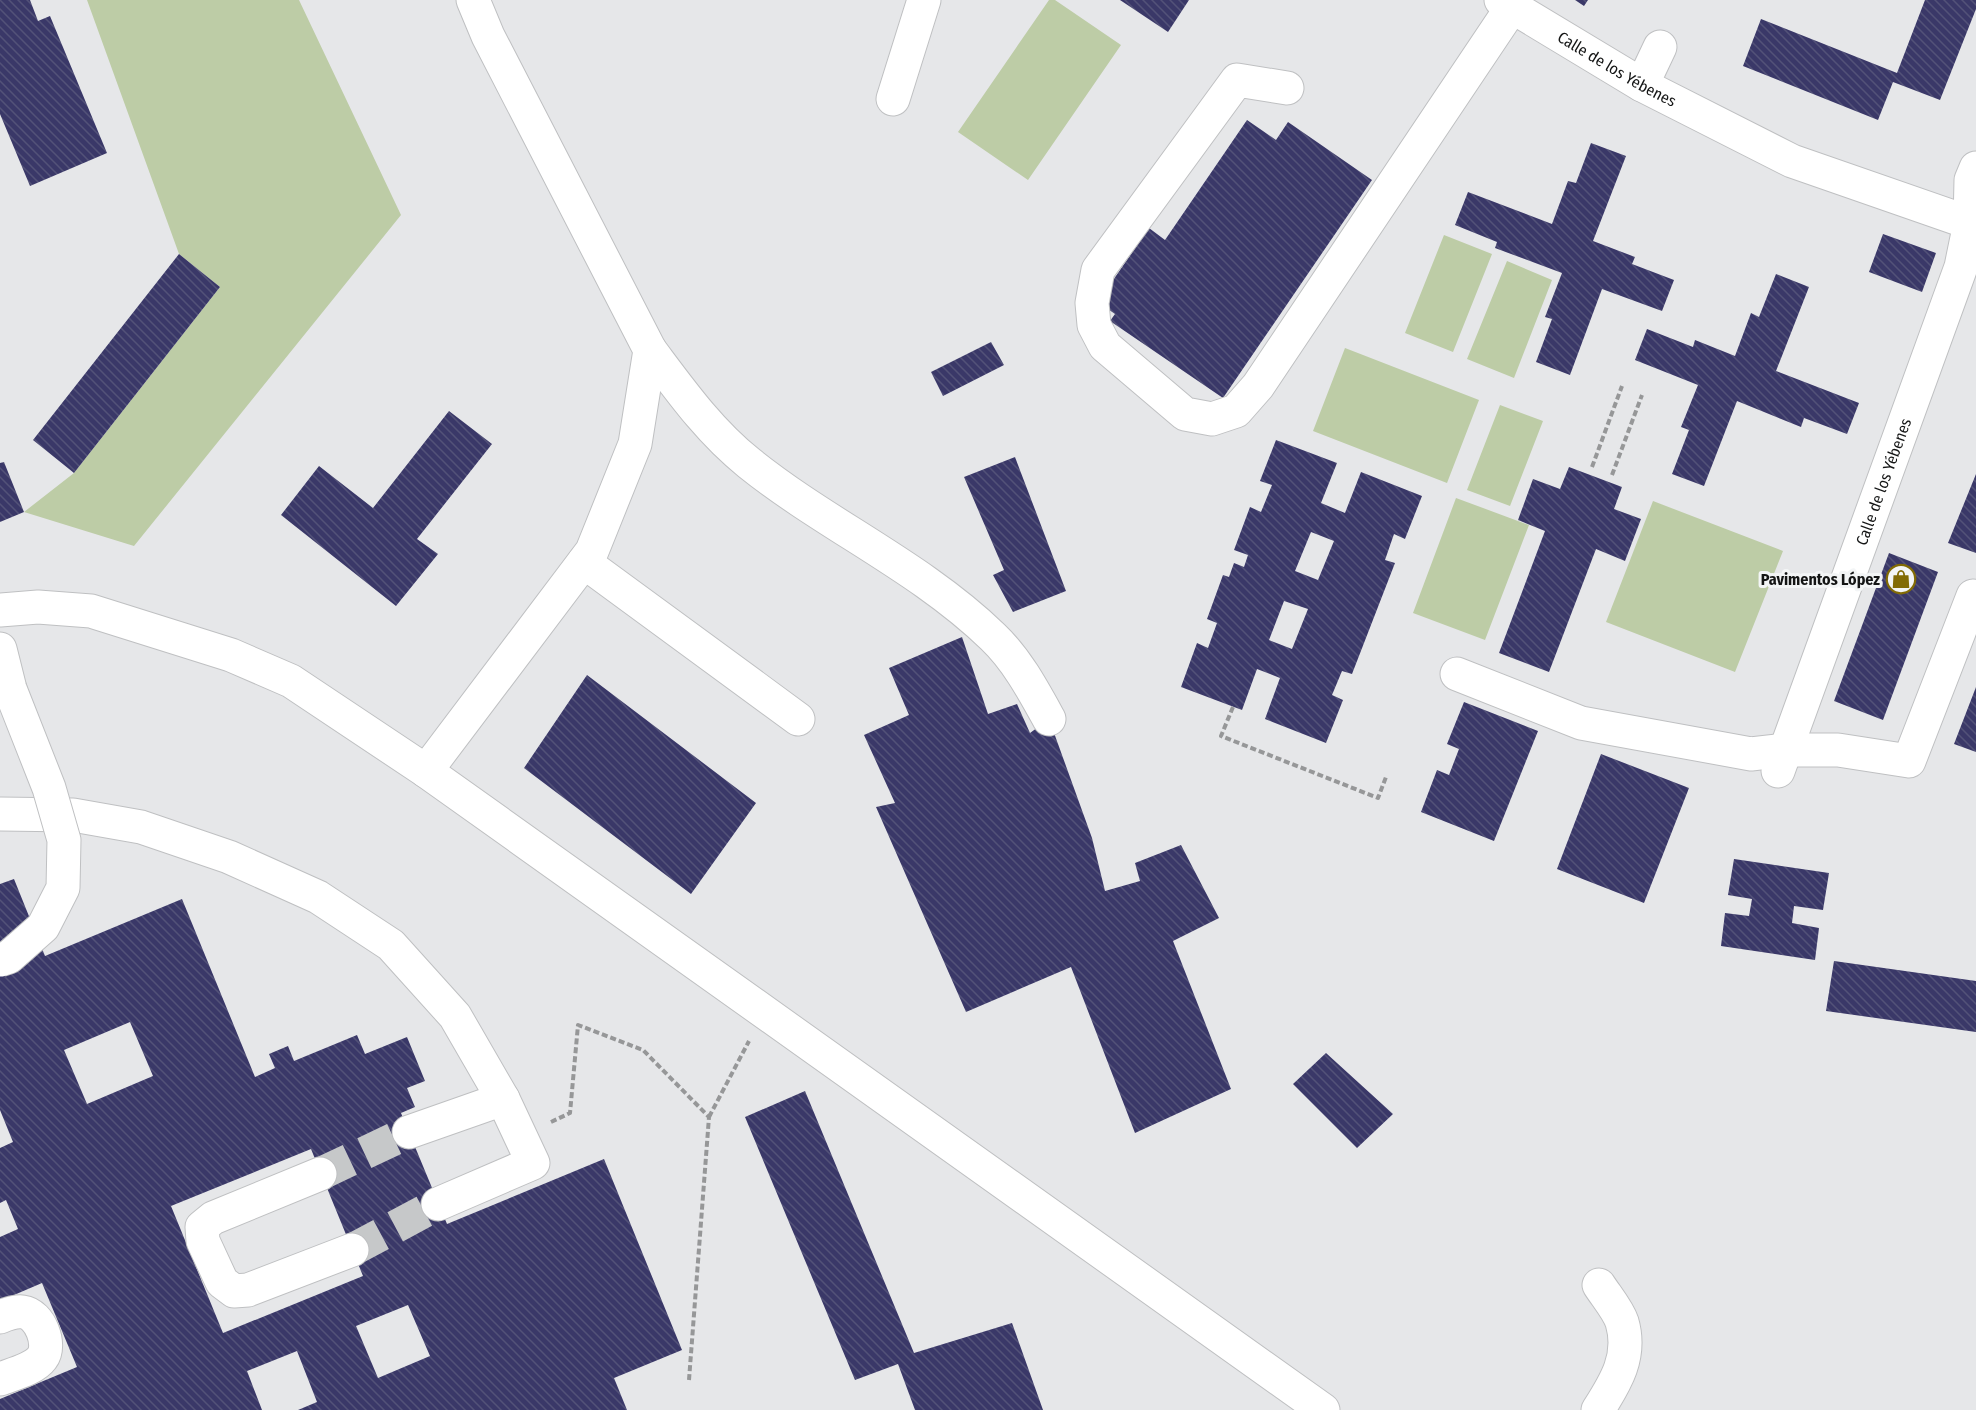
<svg xmlns="http://www.w3.org/2000/svg" width="1976" height="1410" viewBox="0 0 1976 1410" font-family="'Fira Sans Condensed',sans-serif">
<style>
.green{fill:#bdcca6}
.building{fill:url(#building-back-hatch);fill-rule:evenodd}
.lines{fill:none;stroke-linecap:round;stroke-linejoin:round}
.minor-tunnel{stroke:#c6c8c9;stroke-width:33;stroke-dasharray:33 16;stroke-linecap:butt}
.minor-casing{stroke:#bfc0c2;stroke-width:35}
.path{stroke:#969798;stroke-width:4;stroke-dasharray:6 3;stroke-linecap:butt}
.minor{stroke:#fff;stroke-width:33}
.minor-bridge-casing{stroke:#bfc0c2;stroke-width:35;stroke-linecap:butt}
.minor-bridge{stroke:#fff;stroke-width:33}
.labels{text-anchor:middle;dominant-baseline:central;stroke-width:6;stroke-linejoin:round;paint-order:stroke}
.street-label{font-size:16px;fill:#141515;stroke:#f3f5f6}
.poi-label{font-size:16px;font-weight:bold;fill:#141515;stroke:#f3f5f6;text-anchor:end}
</style>
<defs>
<pattern id="building-back-hatch" width="6" height="6" patternUnits="userSpaceOnUse" patternTransform="scale(1.5)"><rect width="6" height="6" fill="#3a3868"/><path d="M-1 5l2 2M0 0l6 6M5-1l2 2" fill="none" stroke="#535278"/></pattern>
</defs>
<rect width="100%" height="100%" fill="#e6e7e9"/>
<!-- green -->
<path class="green" d="M87,0H299L401,215L134,546L24,512L74,473L220,287L179,254Z
M1049,0H1055L1121,45L1028,180L958,132Z
M1444,235L1492,254L1453,352L1405,333Z
M1507,261L1552,280L1514,378L1467,359Z
M1345,348L1479,400L1447,483L1313,431Z
M1500,405L1543,421L1510,506L1467,490Z
M1456,498L1529,525L1485,640L1413,613Z
M1653,501L1783,551L1735,672L1606,622Z"/>
<!-- building -->
<path class="building" d="M0,0H30L38,21L50,16L107,153L30,186L0,114Z
M1120,0H1189L1168,32Z
M1575,0H1588L1584,6Z
M1925,0H1976V9L1940,100L1893,82L1878,120L1743,66L1761,19L1897,73Z
M1247,120L1276,140L1288,122L1372,180L1223,398L1110,321L1115,314L1098,302L1149,228L1165,240Z
M1591,143L1626,156L1593,241L1635,257L1632,264L1674,280L1662,311L1602,289L1570,375L1536,362L1552,319L1545,317L1562,273L1495,248L1497,242L1455,225L1468,192L1552,224L1568,181L1576,183Z
M1883,234L1936,253L1922,292L1869,272Z
M179,254L220,287L74,473L33,440Z
M1776,274L1809,287L1776,371L1859,403L1847,434L1804,418L1801,427L1737,401L1704,486L1672,474L1689,430L1681,427L1698,385L1635,360L1647,329L1693,347L1695,340L1735,356L1751,313L1759,317Z
M991,342L1004,365L943,396L931,372Z
M449,411L492,444L417,539L438,554L396,606L281,515L319,466L373,508Z
M1276,440L1337,463L1321,503L1345,513L1361,472L1422,496L1405,539L1394,534L1385,560L1395,563L1352,674L1342,671L1332,695L1343,700L1326,743L1265,719L1280,678L1257,669L1242,710L1181,687L1197,643L1208,648L1217,623L1207,619L1223,575L1229,577L1234,563L1244,567L1248,555L1234,550L1250,507L1261,512L1272,485L1260,481ZM1311,532L1334,541L1318,580L1295,571ZM1284,601L1308,609L1292,649L1269,640Z
M1015,457L1066,591L1013,612L993,575L1004,570L964,477Z
M4,462L24,512L0,522V463Z
M1569,467L1622,487L1614,509L1641,519L1625,561L1596,549L1549,672L1499,653L1545,531L1518,520L1533,479L1560,489Z
M1976,474V553L1948,543Z
M1889,553L1938,572L1883,720L1834,701Z
M962,637L988,714L1017,704L1030,733L1049,719L1092,838L1105,891L1140,881L1135,863L1181,845L1219,918L1173,941L1231,1089L1135,1133L1071,967L966,1012L876,807L895,803L864,735L909,715L889,668Z
M587,675L756,803L691,894L524,768Z
M1976,687V752L1954,744Z
M1464,702L1538,731L1494,841L1421,812L1437,770L1449,775L1459,749L1447,744Z
M1601,754L1689,788L1644,903L1557,869Z
M1734,859L1829,873L1823,910L1794,906L1792,923L1819,928L1815,960L1721,946L1725,913L1749,916L1752,899L1728,895Z
M14,879L45,956L182,899L255,1077L275,1068L269,1054L288,1046L294,1061L357,1035L365,1054L407,1037L425,1081L407,1088L415,1107L401,1113L447,1224L604,1159L682,1350L614,1378L627,1410H298L317,1402L297,1351L247,1371L262,1410H0V1399L77,1367L42,1283L0,1301V1237L18,1229L6,1200L0,1203V1148L13,1142L0,1110V884ZM130,1022L153,1076L87,1104L64,1050ZM311,1149L363,1276L223,1333L171,1206ZM408,1305L430,1356L378,1378L356,1326Z
M1834,961L1976,981V1032L1826,1011Z
M1326,1053L1393,1114L1357,1148L1293,1084Z
M805,1091L914,1353L1012,1323L1043,1410H915L898,1364L855,1380L745,1117Z"/>
<g class="lines">
<!-- minor-tunnel -->
<path class="minor-tunnel" d="M320,1174L409,1132
M352,1250L438,1204"/>
<!-- minor casing -->
<g class="minor-casing">
<g id="minor">
<path id="s1" d="M1501,0L1642,85L1792,161L1976,225"/>
<path d="M1642,85L1660,47"/>
<path d="M1287,88L1237,80L1098,270L1092,303L1094,325L1105,346L1185,414L1212,419L1236,411L1258,386L1512,7"/>
<path d="M893,99L924,0"/>
<path d="M650,350C680,390 709,431 749,463C826,525 921,567 993,637C1017,660 1033,690 1049,719"/>
<path d="M584,562L798,719"/>
<path d="M0,610L38,607L91,611L231,655L291,681L426,771L1323,1410"/>
<path d="M0,649L10,689"/>
<path d="M1457,674L1581,723L1751,754L1786,750H1838L1909,761L1973,596"/>
<path d="M426,771L592,551L635,444L650,350L488,36L473,0"/>
<path id="s2" d="M1778,771L1961,267L1970,223L1971,180L1976,168"/>
<path d="M0,814L73,815L141,827L229,857L318,897L391,945L455,1016L503,1099L533,1163L438,1204"/>
<path d="M409,1132L503,1099"/>
<path d="M320,1174L213,1218L202,1227L203,1241L222,1282L234,1291L248,1290L352,1250"/>
<path d="M0,1317C7,1314 15,1311 23,1312C40,1314 52,1345 42,1358C34,1369 13,1374 0,1379"/>
<path d="M1598,1410C1616,1382 1632,1356 1622,1322C1618,1310 1606,1296 1599,1285"/>
</g>
</g>
<!-- path -->
<path class="path" d="M1592,467L1622,386
M1612,475L1642,395
M1233,707L1221,736L1378,798L1386,777
M709,1117L749,1041
M551,1122L570,1113L578,1025L643,1050L709,1117L689,1380"/>
<!-- minor -->
<use href="#minor" class="minor"/>
<!-- minor-bridge casing -->
<g class="minor-bridge-casing">
<path id="minor-bridge" d="M0,960L9,957L43,927L63,888L64,840L49,788L10,689"/>
</g>
<!-- minor-bridge -->
<use href="#minor-bridge" class="minor-bridge"/>
</g>
<!-- icons -->
<defs>
<g id="shop-ring" transform="scale(1.5)"><circle r="9.5" fill="#f3f5f6" stroke="#826b05" stroke-width="1.5"/><path d="M-5-2.5h2.3a2.7 3.5 0 0 1 5.4 0H5L5.5 6h-11ZM-1.5-2.5h3a1.5 2.3 0 0 0-3 0Z" fill="#826b05"/></g>
</defs>
<g fill-rule="evenodd">
<use href="#shop-ring" x="1901" y="579"/>
</g>
<g class="labels">
<!-- street labels -->
<g class="street-label">
<text stroke="none"><textPath href="#s1" startOffset="135">Calle de los Yébenes</textPath></text>
<text stroke="none"><textPath href="#s2" startOffset="308">Calle de los Yébenes</textPath></text>
</g>
<!-- poi labels -->
<g class="poi-label">
<text x="1880" y="579">Pavimentos López</text>
</g>
</g>
</svg>
